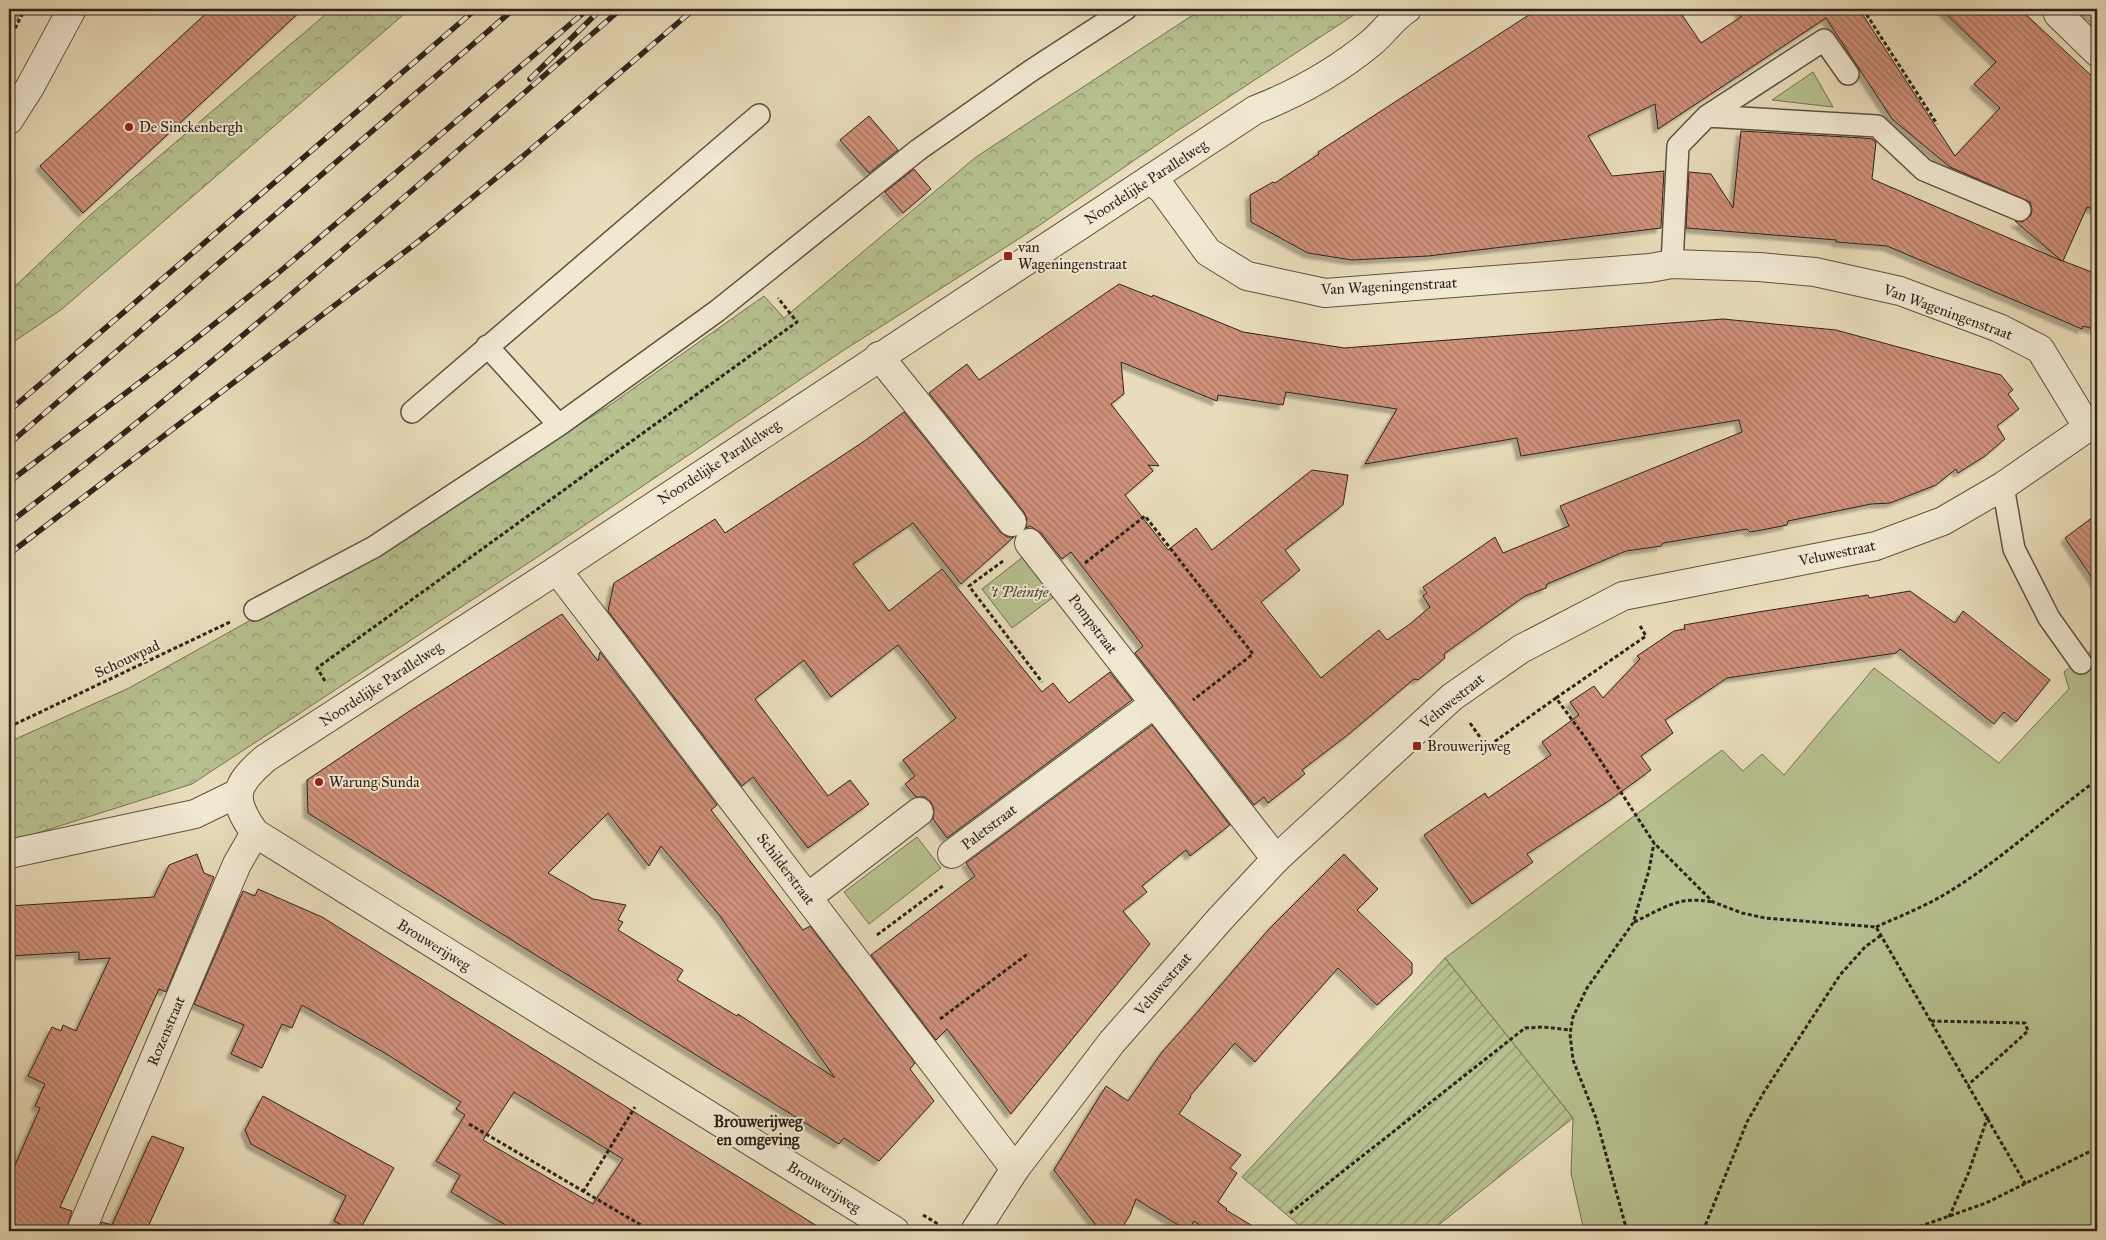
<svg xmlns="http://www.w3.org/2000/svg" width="2106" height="1240" viewBox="0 0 2106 1240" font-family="'IM FELL Great Primer',serif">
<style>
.green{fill:#b7c08f;stroke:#727254}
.forest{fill:url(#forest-crowns);stroke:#727254}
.garden{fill:url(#garden-furrows);stroke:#727254}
.building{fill:url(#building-back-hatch);stroke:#2e231a;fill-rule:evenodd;filter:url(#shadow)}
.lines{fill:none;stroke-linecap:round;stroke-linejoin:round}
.service-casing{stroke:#5d5142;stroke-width:24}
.pedestrian-casing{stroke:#5d5142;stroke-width:30}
.minor-casing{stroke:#5d5142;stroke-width:30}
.tertiary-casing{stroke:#5d5142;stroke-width:30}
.path{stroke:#2e231a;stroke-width:3;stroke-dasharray:4 2.5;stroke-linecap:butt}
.service{stroke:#f1e8d2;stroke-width:21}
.pedestrian{stroke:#f1e8d2;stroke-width:28}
.minor{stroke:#f1e8d2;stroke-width:28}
.tertiary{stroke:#f1e8d2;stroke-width:28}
.rail-casing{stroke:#2e231a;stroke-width:5.5}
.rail{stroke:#f1e8d2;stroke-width:4;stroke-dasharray:11;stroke-linecap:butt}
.poi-dot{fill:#8f2418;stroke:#f1e8d2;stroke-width:2}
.labels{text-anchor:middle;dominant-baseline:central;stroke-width:4;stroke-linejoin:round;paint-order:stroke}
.poi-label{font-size:15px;fill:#2e231a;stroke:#f1e8d2;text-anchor:start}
.street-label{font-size:15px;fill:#2e231a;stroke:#f1e8d2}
.park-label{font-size:15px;font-style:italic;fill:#504a37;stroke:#f1e8d2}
.neighbourhood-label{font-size:16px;font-weight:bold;fill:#2e231a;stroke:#f1e8d2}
</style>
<defs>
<pattern id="forest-crowns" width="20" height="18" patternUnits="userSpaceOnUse" patternTransform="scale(1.25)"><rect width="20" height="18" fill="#b7c08f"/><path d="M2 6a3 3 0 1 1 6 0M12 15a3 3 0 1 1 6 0" fill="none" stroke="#959c74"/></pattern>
<pattern id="garden-furrows" width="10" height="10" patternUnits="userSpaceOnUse" patternTransform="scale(1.25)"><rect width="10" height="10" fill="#b7c08f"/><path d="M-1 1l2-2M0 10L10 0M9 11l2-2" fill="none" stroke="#959c74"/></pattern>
<pattern id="building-back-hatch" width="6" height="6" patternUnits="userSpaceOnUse" patternTransform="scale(1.25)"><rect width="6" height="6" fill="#cf907a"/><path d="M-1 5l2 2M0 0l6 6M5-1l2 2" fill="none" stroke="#a87563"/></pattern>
<filter id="shadow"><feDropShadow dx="-4.5" dy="4.5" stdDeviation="1" flood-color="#0004"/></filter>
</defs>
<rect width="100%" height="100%" fill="#e9dcba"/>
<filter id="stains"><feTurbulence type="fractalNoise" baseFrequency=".004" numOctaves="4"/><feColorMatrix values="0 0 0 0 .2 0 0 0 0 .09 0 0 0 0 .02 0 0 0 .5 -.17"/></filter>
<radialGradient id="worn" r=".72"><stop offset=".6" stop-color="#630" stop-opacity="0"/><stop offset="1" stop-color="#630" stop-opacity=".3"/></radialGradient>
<!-- green -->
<path class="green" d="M2075,9H2097V28Z
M1813,72L1833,107L1772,100Z
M1028,553L1059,593L1012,628L982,589Z
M2096,647L2097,1231H1584L1571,1173L1573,1118L1445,958L1722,750L1743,771L1762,754L1784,775L1874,668L1999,763L2069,689L2064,672Z
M917,837L941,868L869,924L844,892Z"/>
<!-- forest -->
<path class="forest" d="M9,9H23L9,33Z
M332,9H410L62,309L9,345V292L89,216Z
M1202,9H1363L1180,129L1031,231L841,352L545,552L192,784L9,842V742L129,688L362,558L397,541L610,405L764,296L784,318L976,157Z"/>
<!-- garden -->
<path class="garden" d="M1445,958L1573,1118L1431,1231H1306L1242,1177Z"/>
<!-- building -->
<path class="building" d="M211,9H303L83,213L40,166Z
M1538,9H1678L1701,43L1741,17L1738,9H1859L1955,156L2000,108L1974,84L1996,62L1941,9H2020L2097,81V210L2087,207L2063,261L2097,274V330L2083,326L2082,329L1887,246L1836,242V240L1686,228L1689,172L1711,174L1733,208L1741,131L1864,138L1872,139L1876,142L1872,179L2062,261L2015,221L2022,222L2031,215L2032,209L2030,202L1950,167L1892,119L1826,18L1658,129L1655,104L1588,136L1612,176L1664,171L1661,228L1428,256L1352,260L1308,253L1251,222L1250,195L1273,182L1275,183L1319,154L1318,152Z
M869,116L898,150L869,173L840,140Z
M914,169L931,189L903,213L885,192Z
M1119,284L1152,297L1153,295L1243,332L1344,348L1723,319L1836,330L2001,375L2013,390L2008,394L2019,409L1997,426L2005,439L1985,456L1958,473L1956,469L1936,485L1890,503L1871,504L1788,521L1787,525L1762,530L1750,532L1747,529L1663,543L1661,546L1626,551L1547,584L1546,588L1525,596L1444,654L1445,658L1418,680L1414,679L1349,734L1302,770L1305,774L1268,803L1264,797L1254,805L1135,653L1143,646L1095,583L1071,552L1062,559L1041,533L1030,526L1026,528L1027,519L1024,512L929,393L967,364L979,380ZM1121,362L1217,401L1218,395L1283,405L1286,392L1397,409L1365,464L1517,438L1521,456L1739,420L1742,432L1560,506L1569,526L1503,553L1495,537L1423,587L1427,593L1423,596L1430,607L1410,624L1387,640L1379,630L1321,678L1261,602L1300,570L1285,550L1343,505L1348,475L1312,470L1212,550L1196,528L1168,550L1125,495L1153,471L1148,465L1159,466L1111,404L1124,394Z
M904,412L1000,532L1007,537H1014L961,584L913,523L853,564L889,611L942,569L1042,692L1053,683L1069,703L1110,672L1132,700L947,838L933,819L934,810L931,802L925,797H916L905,784L915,776L903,760L956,718L925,678L898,645L831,697L804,660L755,699L828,796L850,780L869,804L808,848L753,777L742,786L608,611L614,583L715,519L725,533L863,442Z
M2097,514V585L2065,538Z
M1910,591L1955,623L1963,611L2050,680L2016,722L2004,712L1994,724L1900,649L1896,653L1727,678L1665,720L1673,733L1641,756L1651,770L1610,800L1527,854L1533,862L1472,904L1424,835L1485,793L1488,798L1551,755L1542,742L1579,715L1570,702L1594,686L1603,698L1640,659L1637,656L1674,631L1685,629L1684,625L1758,612L1868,595L1869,598Z
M562,614L598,661L600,652L717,805L711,810L803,930L810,926L915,1063L910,1069L934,1101L879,1161L844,1138L839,1144L308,813L307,780L411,710ZM608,813L649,866L661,846L720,916L835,1078L738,1014L737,1016L677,980L683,970L618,930L623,922L618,920L626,905L593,899L548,873Z
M1152,725L1230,825L1190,856L1186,850L1142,886L1147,892L1123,911L1150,944L1011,1114L947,1029L936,1040L871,955L975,876L966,863Z
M197,854L204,873L214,877L166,992L159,989L60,1207L72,1211L66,1231H9V1179L40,1108L35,1106L45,1084L28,1076L52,1027L61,1031L63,1025L76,1031L110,958L79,960V952L9,956V906L154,897L169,865Z
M1344,854L1378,889L1357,910L1412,963V974L1377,1005L1338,968L1255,1062L1235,1043L1190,1096L1191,1097L1179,1114L1241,1155L1230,1168L1237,1173L1218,1202L1227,1209L1226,1210L1261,1231H1209L1194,1221L1188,1231L1136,1199L1130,1215L1120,1231H1100L1054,1170L1106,1086L1128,1101L1162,1052L1187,1024L1270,928Z
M258,889L322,917L825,1231H515L451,1192L460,1175L436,1161L465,1115L456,1109L461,1102L388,1055L302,1005L292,1028L282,1024L262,1068L231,1054L244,1025L194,1004L243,891L255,896ZM514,1092L623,1159L593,1204L483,1140Z
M263,1096L394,1168L359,1231H353L334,1221L346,1196L251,1144L245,1130Z
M152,1136L184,1148L146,1231H98L102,1222L112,1225Z"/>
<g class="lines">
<!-- service casing -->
<g class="service-casing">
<path id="service" d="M1707,116L1877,126L1924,170L2020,210
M1672,264L1678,146L1707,116L1824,40L1848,74
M487,346L559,425L717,311L918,150L1032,70L1126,9
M412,412L759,115
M2003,486L2014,549L2049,618L2081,663
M255,610L374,547L559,425"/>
</g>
<!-- pedestrian casing -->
<g class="pedestrian-casing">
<path id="pedestrian" d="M952,854L1143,712"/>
</g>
<!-- minor casing -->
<g class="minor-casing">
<path id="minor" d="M2056,9L2058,14L2097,52
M1149,180L1162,189L1208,252L1247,276L1325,293L1650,268L1672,264L1759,267L1815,272L1900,291L1999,328L2040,349L2088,428
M879,356L1012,522
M1029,543L1276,859
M557,570L1015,1169
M9,854L195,814L238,793
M808,897L919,812
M81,1231L237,864L255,833"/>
</g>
<!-- tertiary casing -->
<g class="tertiary-casing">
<path id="tertiary" d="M9,120L30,87L72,9
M895,1231L255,833C230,798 234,785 266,758L557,570L1255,110C1296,94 1337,71 1371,43C1384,32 1393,18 1407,9
M975,1231L1015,1169L1112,1042L1221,918L1276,859L1452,697L1521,649L1623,596L1876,546L1943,521L2003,486L2097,421"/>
</g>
<!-- path -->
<path class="path" d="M1863,9L1937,124
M9,40L25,9
M1003,561L969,586L1042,682
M1085,563L1145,516L1253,654L1193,700
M325,681L317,668L797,322L778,298
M1556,698L1646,636L1639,624
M1470,723L1487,747L1556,698L1587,740L1654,843L1713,902L1742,913L1765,918L1876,927L2026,1185
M9,727L230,622
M1634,922C1663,909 1678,895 1712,902
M1876,927C1898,917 1921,908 1942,896C1998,863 2045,818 2097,780
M877,935L944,885
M940,1019L1029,953
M1931,1021L2025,1023L2028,1031L1968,1085
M469,1124L651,1231
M583,1192L635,1107
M1290,1213L1525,1028L1543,1027L1571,1030
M923,1215L938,1224L940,1231
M1949,1217L1968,1174L1988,1116
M1627,1231L1596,1118L1573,1060L1570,1034L1573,1017L1587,988L1633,923L1649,870L1654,843
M1703,1231L1747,1122L1764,1092L1840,975L1865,947L1880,936
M1907,1231L1986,1203L2097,1148"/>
<!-- service -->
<use href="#service" class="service"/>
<!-- pedestrian -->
<use href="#pedestrian" class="pedestrian"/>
<!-- minor -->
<use href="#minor" class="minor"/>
<!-- tertiary -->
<use href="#tertiary" class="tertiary"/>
<!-- rail casing -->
<g class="rail-casing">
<path id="rail" d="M530,79L601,9
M9,411L476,9
M9,444L514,9
M9,482L173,357L277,274L588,9
M9,523C221,362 419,183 621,9
M9,554L419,241L522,157L694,9"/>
</g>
<!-- rail -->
<use href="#rail" class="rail"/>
</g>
<!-- markers -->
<g class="poi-dot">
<circle cx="129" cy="127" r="5"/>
<rect x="1003" y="251" width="10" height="10" rx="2.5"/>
<rect x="1412" y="741" width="10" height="10" rx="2.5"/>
<circle cx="319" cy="782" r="5"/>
</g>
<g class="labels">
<!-- poi labels -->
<g class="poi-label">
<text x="139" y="127">De Sinckenbergh</text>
<text x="1018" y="247">van<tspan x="1018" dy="17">Wageningenstraat</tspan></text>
<text x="1427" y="746">Brouwerijweg</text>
<text x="329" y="782">Warung Sunda</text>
</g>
<!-- street labels -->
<g class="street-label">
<text transform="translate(1146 182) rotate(-33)">Noordelijke Parallelweg</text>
<text transform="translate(1389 286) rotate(-3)">Van Wageningenstraat</text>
<text transform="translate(1948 312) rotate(20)">Van Wageningenstraat</text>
<text transform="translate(719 462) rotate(-33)">Noordelijke Parallelweg</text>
<text transform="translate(1837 553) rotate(-12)">Veluwestraat</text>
<text transform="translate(1093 624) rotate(53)">Pompstraat</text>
<text transform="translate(127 659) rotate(-25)">Schouwpad</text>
<text transform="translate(381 684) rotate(-33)">Noordelijke Parallelweg</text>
<text transform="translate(1452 701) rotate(-39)">Veluwestraat</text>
<text transform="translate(989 827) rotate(-37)">Paletstraat</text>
<text transform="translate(786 869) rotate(53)">Schilderstraat</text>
<text transform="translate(434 945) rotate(32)">Brouwerijweg</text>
<text transform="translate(1163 984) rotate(-49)">Veluwestraat</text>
<text transform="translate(166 1031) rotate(-67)">Rozenstraat</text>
<text transform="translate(824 1187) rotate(32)">Brouwerijweg</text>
</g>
<!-- park labels -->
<g class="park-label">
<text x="1019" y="592">'t Pleintje</text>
</g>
<!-- neighbourhood labels -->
<g class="neighbourhood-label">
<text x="758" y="1121">Brouwerijweg<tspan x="758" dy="18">en omgeving</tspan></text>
</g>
</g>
<!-- margin -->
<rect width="2106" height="1240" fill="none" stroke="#e9dcba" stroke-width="30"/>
<rect x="10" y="10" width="2086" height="1220" fill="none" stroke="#2e231a" stroke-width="2.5"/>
<rect x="15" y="15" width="2076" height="1210" fill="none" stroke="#2e231a"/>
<rect width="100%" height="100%" filter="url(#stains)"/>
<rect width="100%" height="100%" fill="url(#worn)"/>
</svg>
